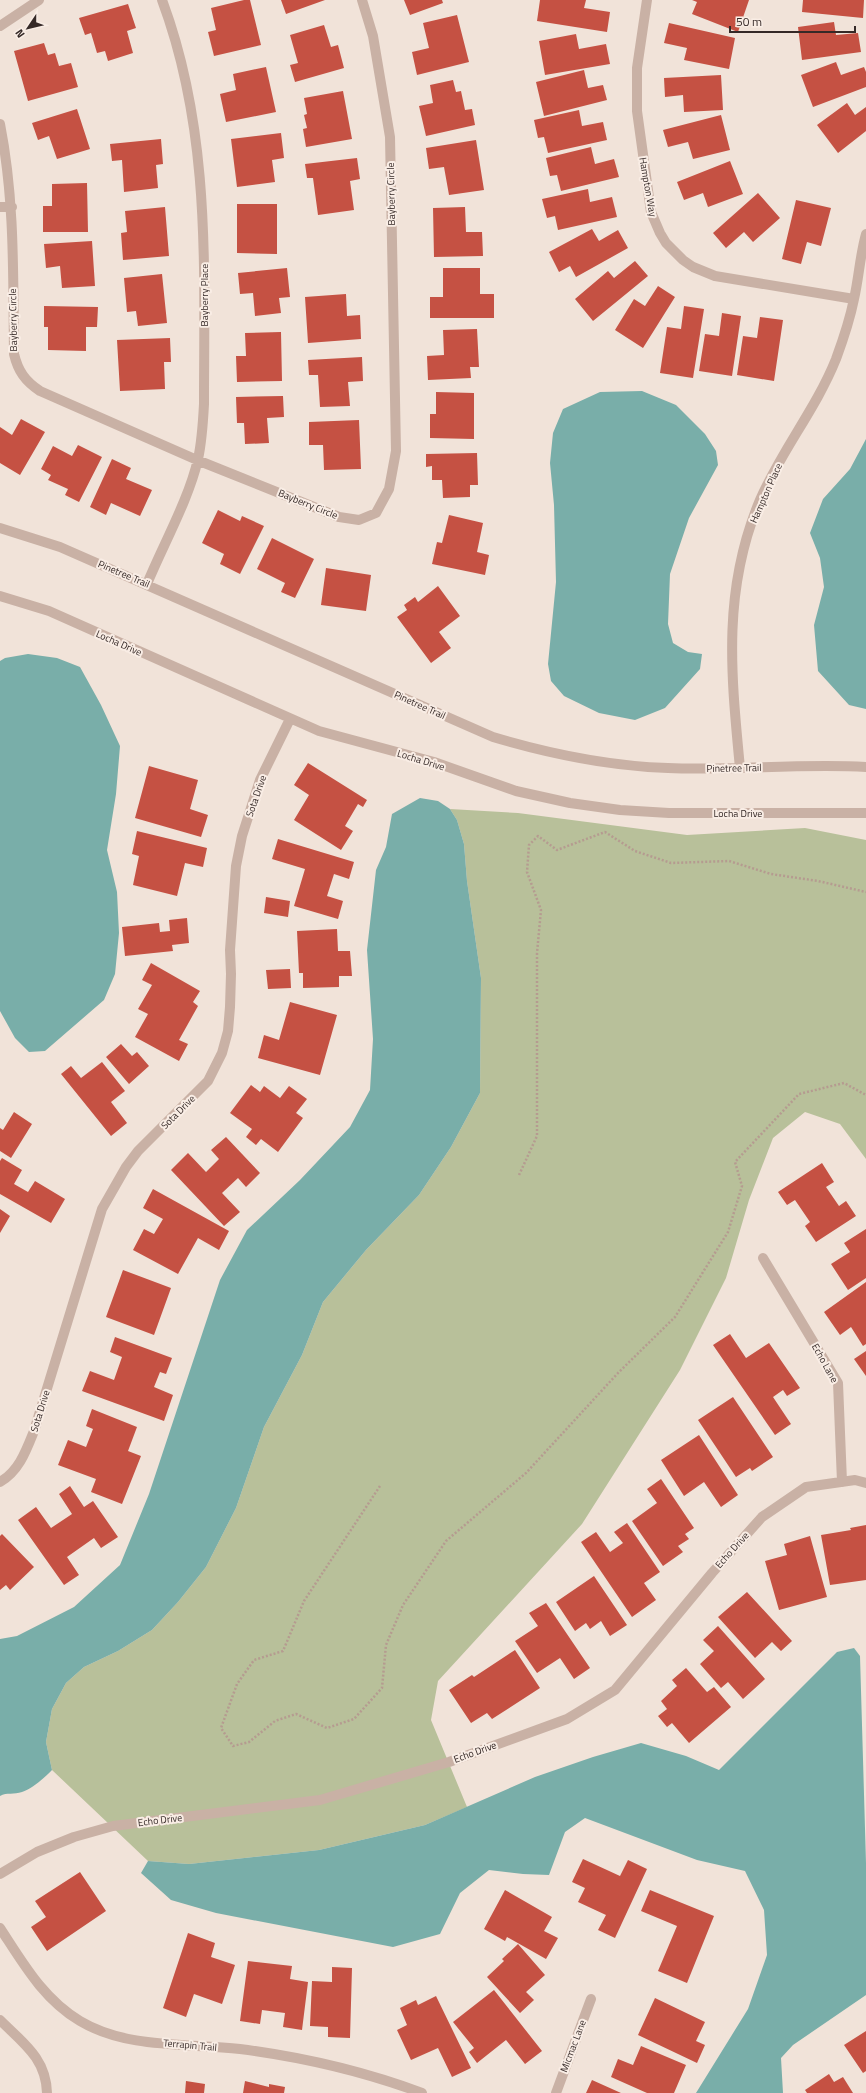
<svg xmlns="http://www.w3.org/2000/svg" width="866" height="2093" viewBox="0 0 866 2093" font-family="'Titillium Web',sans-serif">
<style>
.green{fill:#b8c09a}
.water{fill:#79aea9}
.building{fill:#c55143}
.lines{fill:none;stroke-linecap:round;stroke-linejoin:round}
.path{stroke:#b59b90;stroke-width:2.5;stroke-dasharray:2 2;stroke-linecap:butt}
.minor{stroke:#c9b1a5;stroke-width:10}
.labels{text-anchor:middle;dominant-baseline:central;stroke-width:4;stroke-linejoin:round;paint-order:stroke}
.street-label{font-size:10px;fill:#352927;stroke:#f9ede5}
</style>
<rect width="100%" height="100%" fill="#f1e3d9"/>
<!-- green -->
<path class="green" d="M450,809L518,813L687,835L805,828L866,840V1159L840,1124L805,1112L773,1138L749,1200L726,1278L680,1370L582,1524L438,1681L431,1720L467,1807L425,1825L319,1850L189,1864L148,1861L52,1770L46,1742L52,1709L66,1683L84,1667L118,1651L152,1630L178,1602L206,1567L236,1508L264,1427L302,1355L323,1302L366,1250L419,1195L451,1147L480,1093L481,978L467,881L464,844L457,820Z"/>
<!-- water -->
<path class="water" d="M642,391L676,405L705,434L716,451L718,465L689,518L670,574L668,624L673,643L688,652L702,654L700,669L665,708L635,720L599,713L564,696L551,681L548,664L556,582L554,505L550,463L553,433L563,409L600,392Z
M866,439V709L849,705L818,671L814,625L824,587L820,558L810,533L823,499L850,469Z
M28,654L57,658L80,667L101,705L120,746L116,794L107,850L117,892L119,933L115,974L104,1000L45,1051L29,1052L15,1038L0,1011V661L5,658Z
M420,798L438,801L450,809L457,820L464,844L467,881L481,978L480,1093L451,1147L419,1195L366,1250L323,1302L302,1355L264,1427L236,1508L206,1567L178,1602L152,1630L118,1651L84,1667L66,1683L52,1709L46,1742L52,1770C44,1778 32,1789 22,1792C14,1795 7,1792 0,1796V1639L17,1636L74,1607L120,1565L149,1494L220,1280L247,1230L300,1180L350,1127L370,1090L373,1039L367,950L376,870L386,847L392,814Z
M854,1648L860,1656L866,1863V1995L793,2045L781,2058L783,2093H696L748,2009L767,1955L764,1910L745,1871L697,1860L585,1818L565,1832L549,1875L523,1874L489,1870L460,1893L440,1934L393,1947L216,1913L171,1900L141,1873L148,1861L189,1864L319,1850L425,1825L535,1777L593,1757L641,1743L686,1756L719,1770L837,1652Z"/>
<!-- building -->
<path class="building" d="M244,0H250L261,45L214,56L208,32L216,30L211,8Z
M281,0H325L286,14Z
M404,0H442L443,3L410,15Z
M540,0H586L584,8L610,12L607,32L537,21Z
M692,0H749L738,32L692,14L697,2Z
M803,0H864L863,18L802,12Z
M128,4L136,28L127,31L133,53L108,61L105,51L97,53L91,33L85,35L79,18Z
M457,15L469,62L417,75L412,52L429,48L423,23Z
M834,22L836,35L858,33L861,52L802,60L798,27Z
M669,23L735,38L729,69L684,60L687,48L664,43Z
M324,25L331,47L338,45L344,68L295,82L290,65L298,63L290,35Z
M576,34L579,49L606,44L610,64L545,75L539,41Z
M44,43L48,55L55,53L59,66L71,63L78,87L28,101L14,51Z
M836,62L841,75L864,67L866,72V87L813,107L801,75Z
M266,67L276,112L226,122L220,94L236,90L233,74Z
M584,70L588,88L603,85L607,100L544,116L536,82Z
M721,75L723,110L684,112L683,95L665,97L664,78Z
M453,80L456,92L461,91L465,110L472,109L475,125L426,136L419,106L433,103L430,85Z
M343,91L352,139L306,147L303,129L307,128L304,115L307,114L304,98Z
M847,103L855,115L866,107V131L838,153L817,125Z
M77,109L90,149L57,159L49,136L38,140L32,123Z
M579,110L582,126L603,122L607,140L548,153L544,137L538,138L534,120Z
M721,115L730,150L693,159L688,142L668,147L663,130Z
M281,133L284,158L272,160L275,182L237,187L231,139Z
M161,139L163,164L156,165L158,188L124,192L122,160L112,161L110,144Z
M476,140L484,190L449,195L444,167L429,169L426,148Z
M591,147L595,164L614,159L619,177L561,191L557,175L550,176L546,158Z
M357,158L360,179L350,181L354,210L318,215L313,178H307L305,164Z
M730,161L743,194L708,207L703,193L684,200L677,182Z
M87,183L88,232H43V206H52V184Z
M588,189L590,202L612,197L617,217L558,230L555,216L547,218L542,199Z
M758,193L780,218L753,242L744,232L726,248L713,233Z
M796,200L831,208L821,246L807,242L801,264L782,259Z
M237,204H277V254L237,253Z
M165,207L169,256L123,260L121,233L127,232L125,211Z
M465,207L466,232H482L483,256L434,257L433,208Z
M592,229L599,241L618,230L628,248L576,277L570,266L559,272L549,252Z
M92,241L95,286L62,288L60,266L46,268L44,244Z
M635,261L648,276L593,321L575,299L608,271L614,278Z
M287,268L290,297L279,298L281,313L255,316L253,293L240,294L238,273Z
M443,268H480V294H494V318H430V297H443Z
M162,274L167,323L138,326L136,311L127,312L124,278Z
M658,286L675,297L643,348L615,330L634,299L645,306Z
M346,294L347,316L360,315L361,339L308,343L305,297Z
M44,306L98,307L97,327H86V351L48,350V327H44Z
M684,306L704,309L693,378L660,373L667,327L681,329Z
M722,313L741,316L732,376L699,371L705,334L719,336Z
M760,317L783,320L774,381L737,375L743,336L757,338Z
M477,329L479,367H470L471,378L428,380L427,356L444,355L443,330Z
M281,332L282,381L237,382L236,356H246L245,333Z
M170,338L171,362H164L165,389L120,391L117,340Z
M362,357L363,381L348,382L350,406L320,407L318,375H309L308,360Z
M436,392L474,393V439L430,438V414H436Z
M283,396L284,417L267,418L269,443L245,444L244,423H237L236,397Z
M21,419L45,432L20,475L0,463V427L12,435Z
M359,420L361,469L324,470L323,445H309V422Z
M78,445L102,457L79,502L65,495L68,489L48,480L51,475L41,469L53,446L72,456Z
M477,453L478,485H470V497L443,498L442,480H432V466L426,467V454Z
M112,459L131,468L126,479L152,490L140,516L111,503L106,515L90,507Z
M218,510L240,521L242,516L264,526L240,574L220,564L224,554L202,543Z
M449,515L483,523L477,552L489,555L485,575L432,564L437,542L442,543Z
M272,538L314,559L295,598L281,592L285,583L257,569Z
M326,568L371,575L366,611L321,605Z
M438,586L460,616L439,632L451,648L431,663L397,617L407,610L404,605L415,597L418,602Z
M308,763L367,800L363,807L358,804L345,826L353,831L341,850L294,820L309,795L294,785Z
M149,766L198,780L190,809L208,815L201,837L135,818Z
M137,831L207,848L203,867L185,863L177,896L133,885L139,856L132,854Z
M278,839L354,862L349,879L334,874L327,896L343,901L338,919L294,906L305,869L272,859Z
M266,897L290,901L288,917L264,913Z
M187,918L189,943L172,945L173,951L125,956L122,927L159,923L160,932L170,931L169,920Z
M337,929L338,951H350L352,976H339V987L303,988V973H299L297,931Z
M151,963L200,991L193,1002L198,1006L179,1040L188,1044L179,1061L135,1037L148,1014L138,1009L152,985L142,980Z
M290,969L291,988L268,989L266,970Z
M290,1002L337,1015L320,1075L258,1058L264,1035L279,1040Z
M121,1044L132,1056L137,1052L149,1066L129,1084L106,1057Z
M102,1062L125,1091L111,1102L127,1123L111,1136L61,1074L71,1066L81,1078Z
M251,1085L260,1092L264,1086L280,1098L289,1086L307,1099L296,1113L303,1118L278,1152L261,1139L256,1145L246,1137L252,1129L230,1113Z
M14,1112L32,1124L11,1158L0,1151V1128L3,1130Z
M226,1137L260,1173L246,1187L238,1178L222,1193L240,1212L224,1226L171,1170L188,1153L206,1172L219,1159L211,1150Z
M2,1158L22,1170L14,1184L28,1192L35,1181L65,1199L51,1223L0,1194V1161Z
M822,1163L834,1182L826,1187L839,1206L846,1201L856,1216L816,1242L805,1226L810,1222L795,1200L787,1205L778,1192Z
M153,1189L229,1231L219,1250L198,1238L178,1274L133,1250L144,1229L154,1234L163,1219L143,1208Z
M0,1209L10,1216L0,1233Z
M866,1229V1278L848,1290L831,1264L850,1252L844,1243Z
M123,1270L171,1288L154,1335L106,1317Z
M866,1282V1344L863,1346L851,1327L840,1335L824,1312Z
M730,1334L746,1358L769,1343L800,1388L787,1396L783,1390L773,1397L791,1424L775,1435L713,1345Z
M115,1337L172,1358L166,1374L160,1372L154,1387L173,1395L164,1421L82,1391L90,1371L114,1380L122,1357L110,1352Z
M866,1351V1376L854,1359Z
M733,1397L773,1457L752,1471L750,1468L736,1477L698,1420Z
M92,1409L137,1427L128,1451L141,1456L122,1504L91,1492L96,1479L58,1465L68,1440L86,1447L93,1429L86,1426Z
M699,1435L738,1495L721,1507L704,1482L684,1496L661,1460Z
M661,1479L694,1528L685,1534L689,1539L678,1546L683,1552L663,1566L632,1521L657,1503L647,1489Z
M70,1486L84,1507L93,1501L118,1537L101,1548L94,1538L67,1557L79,1575L64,1585L18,1520L36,1507L51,1528L72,1514L59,1494Z
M627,1523L660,1572L644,1583L656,1600L632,1617L581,1542L596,1532L610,1552L623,1543L614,1532Z
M866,1525V1580L830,1585L821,1535L851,1530L850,1528Z
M2,1534L34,1567L10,1590L6,1585L0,1590V1536Z
M810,1536L827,1597L779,1610L765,1561L787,1555L784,1544Z
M594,1576L627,1625L610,1636L601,1621L590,1629L586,1623L575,1631L556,1602Z
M747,1592L792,1641L781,1651L772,1642L755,1658L718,1617Z
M546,1603L590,1668L574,1679L560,1658L537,1673L515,1641L538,1626L529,1613Z
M718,1626L765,1679L743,1699L728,1682L721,1688L700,1664L714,1651L703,1640Z
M515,1650L540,1688L492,1719L487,1713L471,1723L449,1690L472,1675L474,1677Z
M686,1668L707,1692L714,1687L731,1707L689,1743L672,1723L667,1727L658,1716L667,1709L661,1701L677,1686L672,1680Z
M583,1859L620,1876L628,1860L647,1869L615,1938L598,1930L606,1915L578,1902L585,1888L572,1882Z
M80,1872L106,1911L47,1951L31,1927L46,1917L35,1901Z
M505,1890L552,1917L544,1931L558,1938L546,1959L507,1937L505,1941L484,1929Z
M650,1890L714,1916L687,1983L658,1971L677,1926L641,1911Z
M188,1933L215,1943L211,1957L235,1965L222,2004L194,1994L186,2017L163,2008Z
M518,1944L545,1975L526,1992L534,2000L520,2013L487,1977L504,1961L502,1959Z
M248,1961L292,1966L290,1979L308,1982L302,2030L283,2027L285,2013L262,2010L260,2024L240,2021Z
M332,1967L352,1968L350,2038L328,2037V2027L310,2026L312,1981L332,1982Z
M494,1990L542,2051L525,2064L506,2040L477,2063L469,2052L474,2048L453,2022Z
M436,1996L471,2068L452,2077L438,2048L411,2060L397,2030L407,2025L400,2008L416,2000L418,2005Z
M655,1998L705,2022L696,2041L705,2045L697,2063L638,2035Z
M866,2031V2071L863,2073L844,2045Z
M641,2046L686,2065L674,2093H647L611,2077L618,2059L633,2065Z
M829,2074L834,2082L843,2077L853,2093H807L805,2090Z
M592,2080L621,2093H586Z
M186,2081L205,2084L204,2093H185Z
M245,2081L269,2087V2084L285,2087L284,2093H243Z"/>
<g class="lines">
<!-- path -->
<path class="path" d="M519,1175L537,1136V953L541,910L527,872L529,845L538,836L557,850L605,832L635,851L671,863L729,861L771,874L818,881L866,892
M380,1486L304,1601L283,1651L254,1660L237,1684L221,1728L233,1746L249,1742L275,1721L296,1714L327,1728L354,1719L382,1688L386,1645L403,1605L446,1541L526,1473L618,1373L675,1317L728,1232L742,1186L735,1162L799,1094L844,1083L866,1095"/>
<!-- minor -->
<path class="minor" d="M647,0L637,68V111L651,212L660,233L666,243L683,260L693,267L715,276L854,299
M0,26L39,0
M0,124C15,200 13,277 14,354C18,371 25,381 40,391L197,460L339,517L359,520L376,513L389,489L396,451L390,137L373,36L362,0
M0,207H12
M0,528L60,547L493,737C550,754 608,766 668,768C734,771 800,763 866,767
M147,584C163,545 189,499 198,459C202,441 203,423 204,404C204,267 211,131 162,0
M0,596L49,611L319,731L434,762L516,791L570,803L620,810L669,813H866
M740,768C731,674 722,590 760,500C781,451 816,409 836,359C843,340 850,319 854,299C859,277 860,255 866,234
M763,1258L838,1383L842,1482
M0,1482C19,1471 26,1451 34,1431L102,1209L126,1167L138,1151L208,1081L222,1053L228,1031L230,1007L231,974L230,950L236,866L242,836L260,780L290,719
M0,1874L37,1852L74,1837L113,1826L320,1800L449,1762L567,1719L615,1690L712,1573L762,1517L806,1487L855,1480L866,1483
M0,1928C23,1963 43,1999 80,2021C127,2049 187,2043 240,2049C302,2057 363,2071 422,2093
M0,2020C23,2043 46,2058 47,2093
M556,2093L591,1999"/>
</g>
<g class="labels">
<!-- street labels -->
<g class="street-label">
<text transform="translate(648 187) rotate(80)">Hampton Way</text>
<text transform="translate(391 194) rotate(-91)">Bayberry Circle</text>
<text transform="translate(204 295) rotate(-90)">Bayberry Place</text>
<text transform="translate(13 320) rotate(-91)">Bayberry Circle</text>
<text transform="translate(766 493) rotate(-66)">Hampton Place</text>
<text transform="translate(308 504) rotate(22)">Bayberry Circle</text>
<text transform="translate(124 574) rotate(23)">Pinetree Trail</text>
<text transform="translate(119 643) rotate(24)">Locha Drive</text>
<text transform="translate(420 705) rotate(24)">Pinetree Trail</text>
<text transform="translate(421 760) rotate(17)">Locha Drive</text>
<text transform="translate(734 768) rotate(-1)">Pinetree Trail</text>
<text transform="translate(256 796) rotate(-71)">Sota Drive</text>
<text x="738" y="813">Locha Drive</text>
<text transform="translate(178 1112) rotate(-45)">Sota Drive</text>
<text transform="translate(825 1363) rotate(61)">Echo Lane</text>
<text transform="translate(40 1411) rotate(-73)">Sota Drive</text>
<text transform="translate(732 1550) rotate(-48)">Echo Drive</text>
<text transform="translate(475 1752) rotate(-20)">Echo Drive</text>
<text transform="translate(160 1820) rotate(-7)">Echo Drive</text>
<text transform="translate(190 2045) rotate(5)">Terrapin Trail</text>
<text transform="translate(573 2046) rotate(-69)">Micmac Lane</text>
</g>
</g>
<!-- north arrow -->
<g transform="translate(28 28) rotate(235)" stroke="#f9ede5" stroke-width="3" paint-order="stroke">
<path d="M0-3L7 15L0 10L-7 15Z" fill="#352927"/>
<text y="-6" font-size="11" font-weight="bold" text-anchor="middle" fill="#352927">N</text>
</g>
<!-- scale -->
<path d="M730 26v6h125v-6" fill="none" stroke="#352927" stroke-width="2"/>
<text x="736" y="26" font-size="12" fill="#352927" stroke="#f9ede5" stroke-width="3" paint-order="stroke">50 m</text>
</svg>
